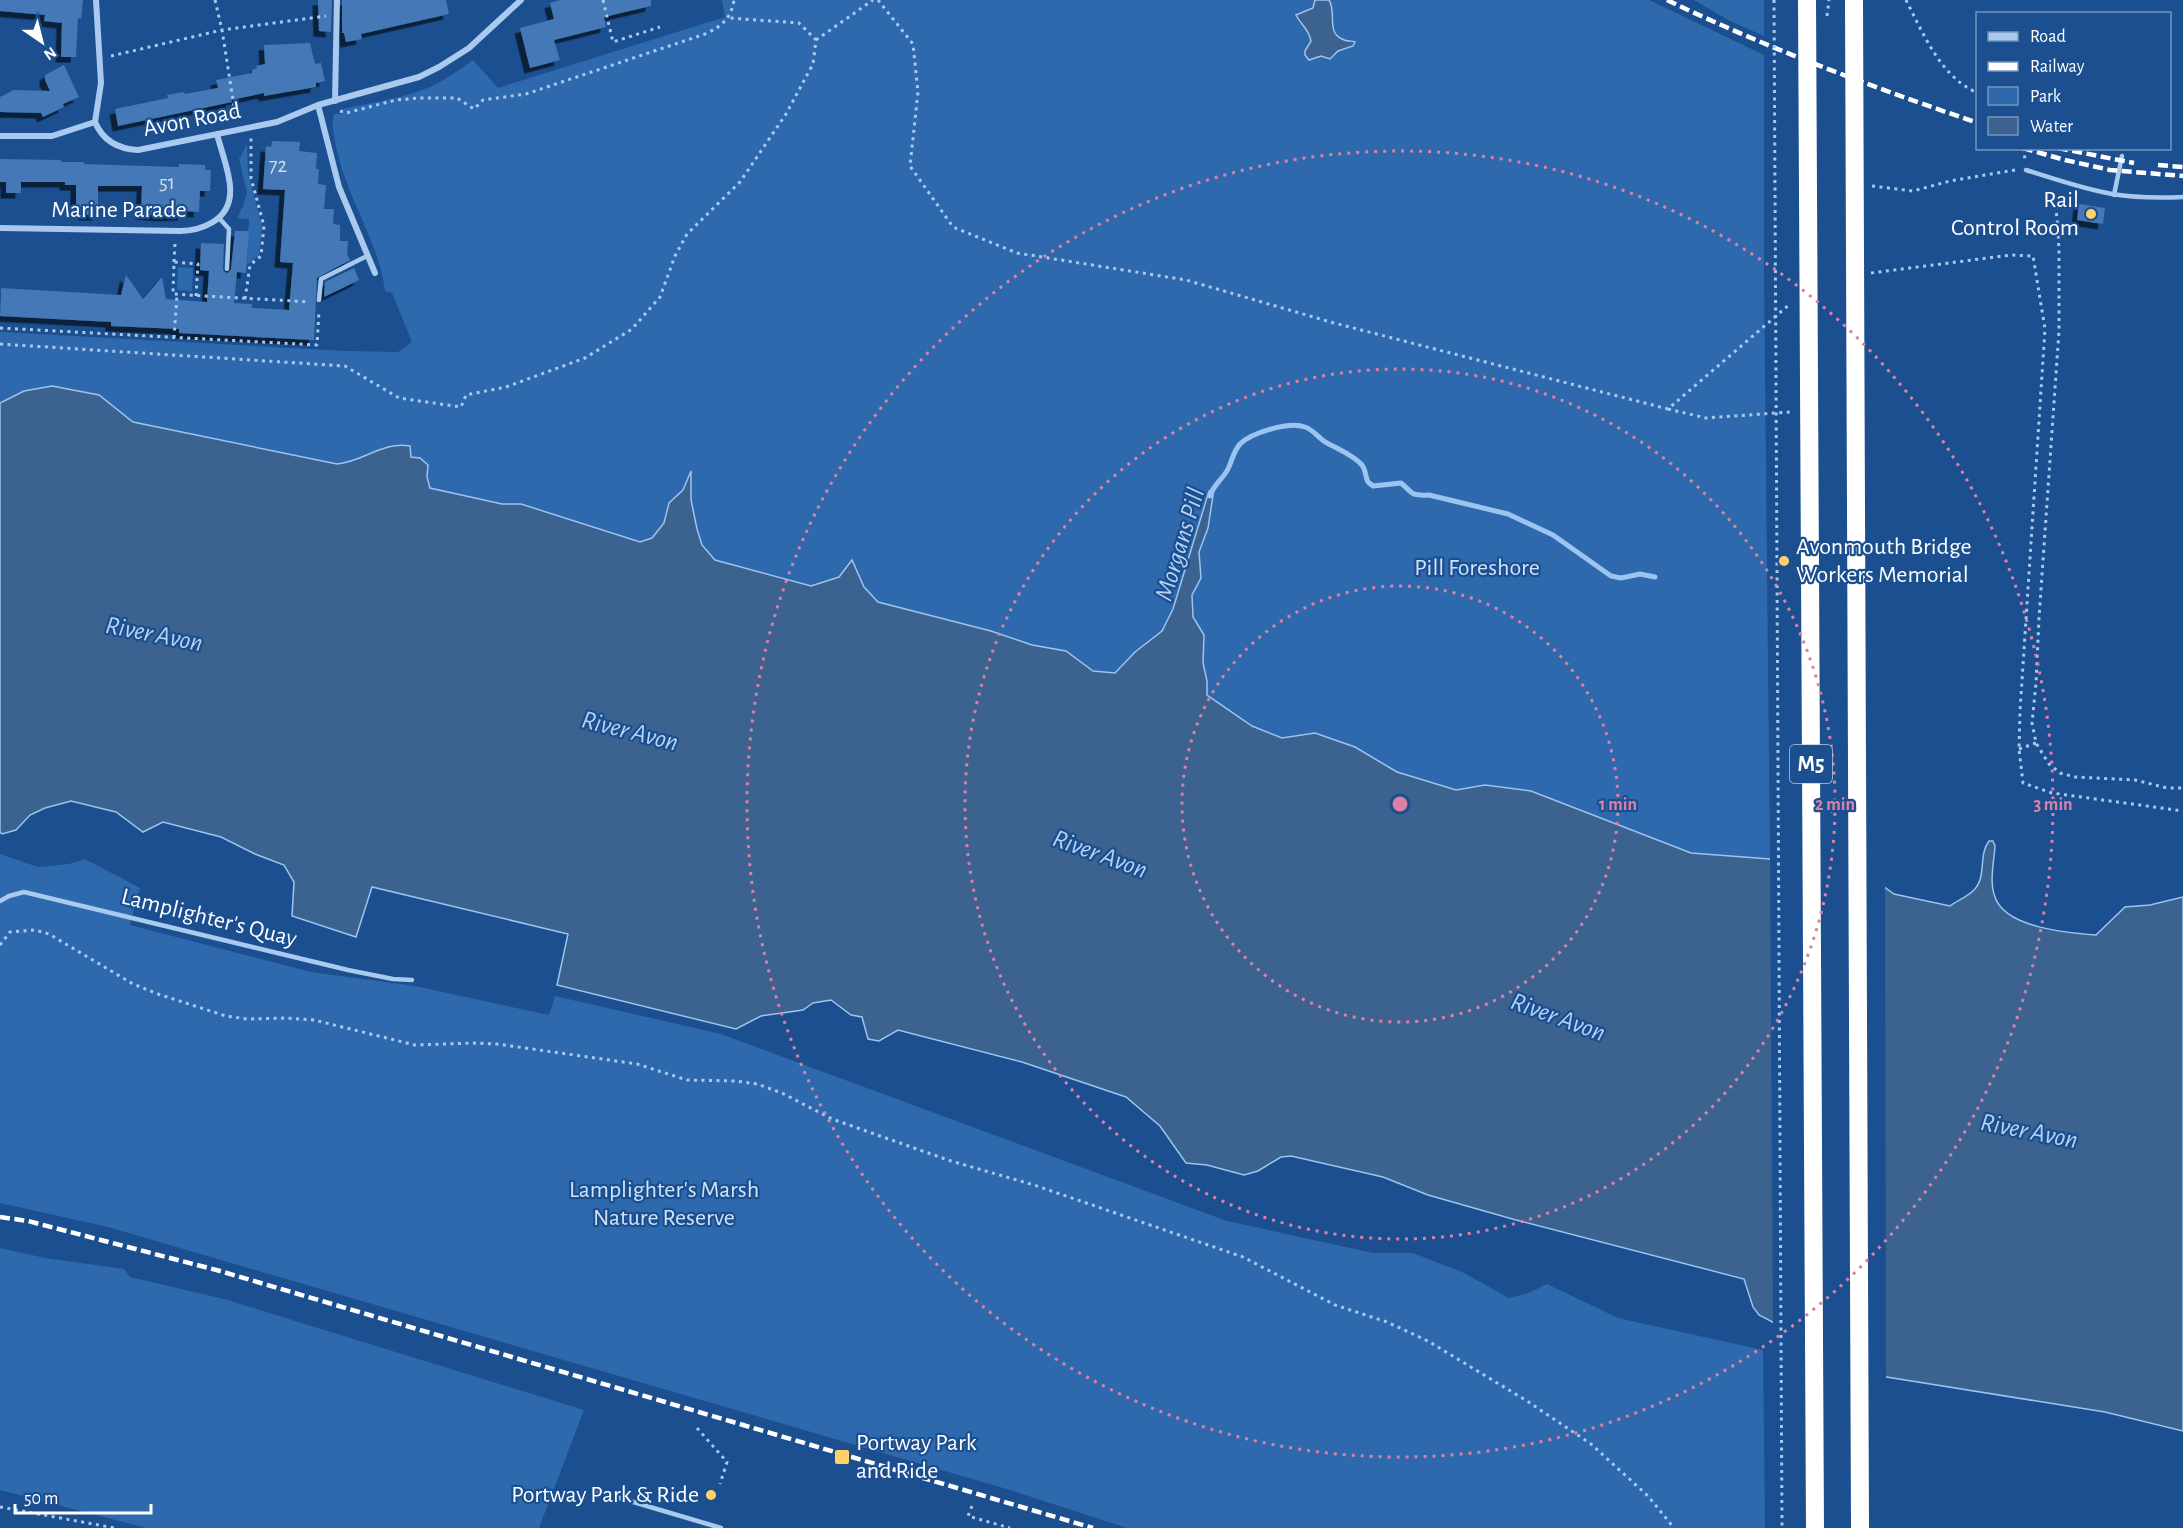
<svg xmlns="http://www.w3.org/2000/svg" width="2183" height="1528" viewBox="0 0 2183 1528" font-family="'Alegreya Sans',sans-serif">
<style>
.green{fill:#2e69ad}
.water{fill:#3c6290;stroke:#9cc4f0;stroke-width:1.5}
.pier{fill:#1b4f8f}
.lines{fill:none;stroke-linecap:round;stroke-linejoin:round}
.stream{stroke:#9cc4f0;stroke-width:5}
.building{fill:#4478b7;filter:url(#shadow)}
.path{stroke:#a9c9ee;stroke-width:3;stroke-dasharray:3 4.5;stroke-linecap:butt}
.service{stroke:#a9c9ee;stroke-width:4.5}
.minor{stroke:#a9c9ee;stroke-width:6}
.rail{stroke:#fff;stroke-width:4.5;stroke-dasharray:10 4.5;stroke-linecap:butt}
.path-bridge{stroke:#a9c9ee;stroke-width:3;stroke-dasharray:3 4.5;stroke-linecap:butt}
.motorway-bridge{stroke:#fff;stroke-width:18}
.ring{fill:none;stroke:#dd80a5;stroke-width:3;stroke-dasharray:3 6}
.poi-dot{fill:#ffd166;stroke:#1b4f8f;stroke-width:2}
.labels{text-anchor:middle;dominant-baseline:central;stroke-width:4.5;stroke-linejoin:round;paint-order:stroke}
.number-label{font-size:21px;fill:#d0dded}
.shield{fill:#1b4f8f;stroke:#bbcadd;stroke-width:1.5}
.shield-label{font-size:22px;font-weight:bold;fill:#fff}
.street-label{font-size:24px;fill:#fff;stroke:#1b4f8f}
.poi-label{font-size:24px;fill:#fff;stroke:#1b4f8f;text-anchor:end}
.park-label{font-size:24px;fill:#cfe3fa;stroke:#1b4f8f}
.water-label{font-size:26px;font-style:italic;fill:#b5d3f5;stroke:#1b4f8f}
.centre{fill:#dd80a5;stroke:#1b4f8f;stroke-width:3}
.ring-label{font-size:18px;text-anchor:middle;font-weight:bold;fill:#dd80a5;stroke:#1b4f8f;stroke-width:4.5;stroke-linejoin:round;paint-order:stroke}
</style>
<defs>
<filter id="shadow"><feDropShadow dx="-5.5" dy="5.5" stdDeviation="0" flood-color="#0009"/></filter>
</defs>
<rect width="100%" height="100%" fill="#1b4f8f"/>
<!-- green -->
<path class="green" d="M722,0H1315L1313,8L1298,13L1299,22C1307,27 1312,34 1311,44L1308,47L1321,56L1332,57L1338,51L1353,46L1352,40L1341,39C1328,27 1337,12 1329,0H1649L1764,55V277L1770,859L1827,874L1880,884L1894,894L1950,906C1957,901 1968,897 1974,890C1987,877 1978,855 1989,841H1993L1995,846C1994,862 1989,882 1995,897C2005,928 2069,933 2096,935L2125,907L2150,905L2183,897V1082L1286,856L1171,622L1137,680L0,518V332L346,351L398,352L412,342L392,293L385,291C379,241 346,197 336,146C334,135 331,125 334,114H342L341,110L343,109C370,103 399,99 425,89C442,82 458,71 473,60L498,88L725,17Z
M1694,0H1764V36L1730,21Z
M247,144L248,172L262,227L259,255L247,265L249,219L237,218L243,206L247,193L239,159Z
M178,267L193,268L192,291L177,290Z
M0,854L38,867L69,864L85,859L140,888L130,925L311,972L415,986L549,1015L555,996L721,1034L1227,1221L1373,1253H1413L1462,1272L1509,1298L1529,1293L1547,1284L1618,1318L1763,1350L1765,1528H1127L1010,1490L108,1227L0,1203Z
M0,1248L45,1258L124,1269L130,1277L224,1299L584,1410L539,1528H146L0,1490Z"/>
<!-- water -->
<path class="water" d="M1315,0H1329C1337,12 1326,32 1342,39C1347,42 1351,40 1355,42L1353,46L1338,51L1330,59L1321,56L1309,60L1305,55V51L1311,41C1309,29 1301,25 1296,15L1313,8Z
M52,386L99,395L133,422L337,464C363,462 383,441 410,446L411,457L420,458L428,465L427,477L430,488L502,504H521L640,542L652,538L664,523L669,503L683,490L691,471V500L697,529L702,545L715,560L811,586L839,577L852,560L864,587L878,602L991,631L1032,645L1066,651L1093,671L1115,673L1135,652L1162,631L1173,609L1209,491L1214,489L1208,528L1199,552L1201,578L1192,595L1193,617L1204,635L1203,663L1207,681V695L1252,726L1282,738L1315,733L1355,747L1397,772L1456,790L1485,785L1531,791L1691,853L1770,859L1827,874L1880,884L1894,894L1950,906C1957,901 1967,897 1974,890C1987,877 1978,855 1989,841H1993L1995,846C1994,862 1989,882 1995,897C2005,928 2069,933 2096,935L2125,907L2150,905L2183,897V1431L2105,1412L1874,1375L1759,1315L1753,1307L1744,1279L1516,1220L1428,1195L1383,1177L1291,1156L1281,1157L1258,1171L1244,1175L1207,1165L1186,1163L1160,1126L1126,1097L1022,1062L898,1030L879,1041L868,1039L862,1017L851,1015L831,1000L813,1003L803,1010L761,1016L736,1029L557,985L568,934L372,887L356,937L292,916L294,882L284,865L255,854L221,837L163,822L143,832L116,812L71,801L45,808L30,815L16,830L2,834L0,832V403L24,391Z"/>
<!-- pier -->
<path class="pier" d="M1770,856L1885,883L1886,1380L1873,1377L1773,1325Z"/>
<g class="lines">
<!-- stream -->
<path class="stream" d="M1210,496C1213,485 1223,479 1228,469C1232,461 1233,452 1240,444C1251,433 1289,421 1305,427C1314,430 1319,439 1327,443C1338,449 1353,455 1362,465C1366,470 1365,476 1368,482L1373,486L1401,483C1413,493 1410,496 1429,495L1508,514L1553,535L1611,576L1621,578L1640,574L1655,577"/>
</g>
<!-- building -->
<path class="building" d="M0,0H83L81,19L78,18L76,57H61L62,23L44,21L45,15L0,11Z
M318,0H332L331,32L319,31Z
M342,0H446L449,14L361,34L362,39L346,42L344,33H342Z
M560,0H651V6L604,17L606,27L554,40L560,60L530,68L520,28L554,19L550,3Z
M310,43L315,64L321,63L325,81L316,83V87L264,96V93L231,100L232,102L118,126L115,109L168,98L167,95L184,92L185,94L218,88L216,80L252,73V70L257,68L256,66L265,64L264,45Z
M64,65L79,97L63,104L64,107L43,117L41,113L0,112V97L14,90L50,91L45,80V75Z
M272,141L300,142L299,151L317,153L316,169H319L318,184L326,185L324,209H334L333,224L340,225V241H348L347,254L350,260L317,278L314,340L179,333V329L111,326V322L0,316L1,288L121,295L126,275L143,299L162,277L166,299L207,302L209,271L200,270L201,243L224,244L223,269L224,272L228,273L231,269L235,231H249L246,273L237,272L234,303L252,304V308L289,310L293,263L280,262L285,190L263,189L266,146L271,147Z
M0,159L61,160V162H84V164L179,167V164L205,165V170H211L210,191H200L199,212L183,211V215L163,216L141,214L142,186H98V215H84V213H76V185H65V182H21V193H6V182H0Z
M2079,204L2105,208L2103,224L2077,220Z
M354,268L359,280L324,297L325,282Z"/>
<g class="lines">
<!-- path -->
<path class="path" d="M215,0L222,30L236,119
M603,0L613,42L660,27
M878,0L913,44L918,92L910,166L953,227L1017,253L1186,280L1334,323L1668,409L1790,304
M1906,0C1923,33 1941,78 1978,93
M1827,16L1829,0
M816,40L873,0
M111,56L222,30L326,16
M340,111L346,113L396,100L419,98H457L474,109L483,100L526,94L705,34C722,26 731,19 734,0
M2023,148L2025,159
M1872,186L1913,191L1950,181L2015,170
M2052,191L2057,217L2059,250V331L2039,618L2036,683L2032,723L2036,743L2049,764L2060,773L2075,777L2135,780L2167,788H2183
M174,262L175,243
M1871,273L2011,255L2033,256L2045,329L2020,711L2019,749L2023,783L2052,793L2183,811
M196,296L198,264L174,262L173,294C218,297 264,299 309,302
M245,299L250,265L261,256L264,226L251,178V137
M0,328L317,345L319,311
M174,338L177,295
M0,344L345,366L399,398L461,407L466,395L506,387L585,358L632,329L660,297L675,256L687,234L740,182L786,114L813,64L816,40L799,23L729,18
M1668,409L1706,418L1790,412
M2019,749L2036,743
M1831,802L1832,815
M0,945L10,932L35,930L49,934L133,984L158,994L226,1016L247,1019L286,1018L314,1020L415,1045L472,1043L497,1044L637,1064L687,1080L736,1081L757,1084L782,1093L832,1119L951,1161L1034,1185L1243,1257L1335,1305L1387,1322L1428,1341L1527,1401L1591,1444L1648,1496L1674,1528
M697,1428L727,1462L720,1484
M972,1506L968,1516L1010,1528
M0,1507L115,1528"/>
<!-- service -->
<path class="service" d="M2026,170C2055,179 2083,189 2112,194C2136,198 2160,198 2183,197
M2114,195L2122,156
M219,218L229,229L227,269
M319,300L321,279L367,256
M0,901L9,896L24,892L348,970L393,979L412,980
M596,1491L721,1528"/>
<!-- minor -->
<path class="minor" d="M96,0L101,83L95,122C103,141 119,149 138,150L277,122L318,105L419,77L439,67L469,48L521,0
M335,101L337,0
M318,105L339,187L375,273
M0,136H52L95,122
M0,228L180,231C192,231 203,228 213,222C245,203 224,163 217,134"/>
<!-- rail -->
<path class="rail" d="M1667,0C1767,48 1872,87 1978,123
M2023,148L2065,160L2110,170L2183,176
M2058,148L2134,163
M2158,165L2183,167
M0,1217L28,1221L220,1271L1093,1528"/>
<!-- path-bridge -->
<path class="path-bridge" d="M1774,0L1782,1528"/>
<!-- motorway-bridge -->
<path class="motorway-bridge" d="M1807,0L1815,1528
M1854,0L1860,1528"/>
</g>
<!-- distance rings -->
<g class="ring">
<circle cx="1400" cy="804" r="218"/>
<circle cx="1400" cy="804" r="435"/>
<circle cx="1400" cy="804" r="653"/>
</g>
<!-- markers -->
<g class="poi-dot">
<circle cx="2091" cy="214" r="6"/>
<circle cx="1784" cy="561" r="6"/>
<rect x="834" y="1449" width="16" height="16" rx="3"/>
<circle cx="711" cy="1495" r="6"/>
</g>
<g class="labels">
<!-- number labels -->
<g class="number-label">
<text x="278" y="165">72</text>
<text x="167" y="182">51</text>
</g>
<!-- shield labels -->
<rect class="shield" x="1790" y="745" width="42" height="38" rx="4.5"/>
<g class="shield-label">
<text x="1811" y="764">M5</text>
</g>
<!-- street labels -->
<g class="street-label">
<text transform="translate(192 120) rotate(-11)">Avon Road</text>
<text x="119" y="210">Marine Parade</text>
<text transform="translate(209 918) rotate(14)">Lamplighter's Quay</text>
</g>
<!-- poi labels -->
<g class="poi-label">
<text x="2079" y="200">Rail<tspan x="2079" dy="28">Control Room</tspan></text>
<text x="1796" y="547" text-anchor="start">Avonmouth Bridge<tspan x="1796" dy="28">Workers Memorial</tspan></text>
<text x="856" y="1443" text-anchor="start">Portway Park<tspan x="856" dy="28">and Ride</tspan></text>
<text x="699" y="1495">Portway Park &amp; Ride</text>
</g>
<!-- park labels -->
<g class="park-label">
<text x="1477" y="568">Pill Foreshore</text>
<text x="664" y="1190">Lamplighter's Marsh<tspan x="664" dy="28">Nature Reserve</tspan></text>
</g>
<!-- water labels -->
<g class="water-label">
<text transform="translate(1180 544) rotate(-73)">Morgans Pill</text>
<text transform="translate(154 634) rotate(11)">River Avon</text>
<text transform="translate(630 731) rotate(14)">River Avon</text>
<text transform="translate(1100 854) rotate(20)">River Avon</text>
<text transform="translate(1558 1017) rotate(20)">River Avon</text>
<text transform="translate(2029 1131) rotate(11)">River Avon</text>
</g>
</g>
<circle cx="1400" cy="804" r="9" class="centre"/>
<g class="ring-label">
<text x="1618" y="810">1 min</text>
<text x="1835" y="810">2 min</text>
<text x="2053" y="810">3 min</text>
</g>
<!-- legend -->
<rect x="1976" y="12" width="195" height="138" fill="#1b4f8f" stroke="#7695bc" stroke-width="1.5"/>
<rect x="1988" y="32" width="30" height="9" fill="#a9c9ee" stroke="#7695bc" stroke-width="1.5"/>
<text x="2030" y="42" font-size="18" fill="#ffffff">Road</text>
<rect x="1988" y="62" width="30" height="9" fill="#ffffff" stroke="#7695bc" stroke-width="1.5"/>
<text x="2030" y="72" font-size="18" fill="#ffffff">Railway</text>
<rect x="1988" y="87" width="30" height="18" fill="#2e69ad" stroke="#7695bc" stroke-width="1.5"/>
<text x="2030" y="102" font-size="18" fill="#ffffff">Park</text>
<rect x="1988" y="117" width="30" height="18" fill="#3c6290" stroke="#7695bc" stroke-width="1.5"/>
<text x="2030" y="132" font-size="18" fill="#ffffff">Water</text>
<!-- north arrow -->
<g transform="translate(42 42) rotate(145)" stroke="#1b4f8f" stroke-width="4.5" paint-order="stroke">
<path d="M0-4.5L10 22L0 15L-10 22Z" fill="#ffffff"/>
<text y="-9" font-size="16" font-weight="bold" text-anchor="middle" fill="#ffffff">N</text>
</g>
<!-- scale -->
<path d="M15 1504v9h136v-9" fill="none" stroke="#ffffff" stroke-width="3"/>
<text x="24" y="1504" font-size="18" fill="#ffffff" stroke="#1b4f8f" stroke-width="4.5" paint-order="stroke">50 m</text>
</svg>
